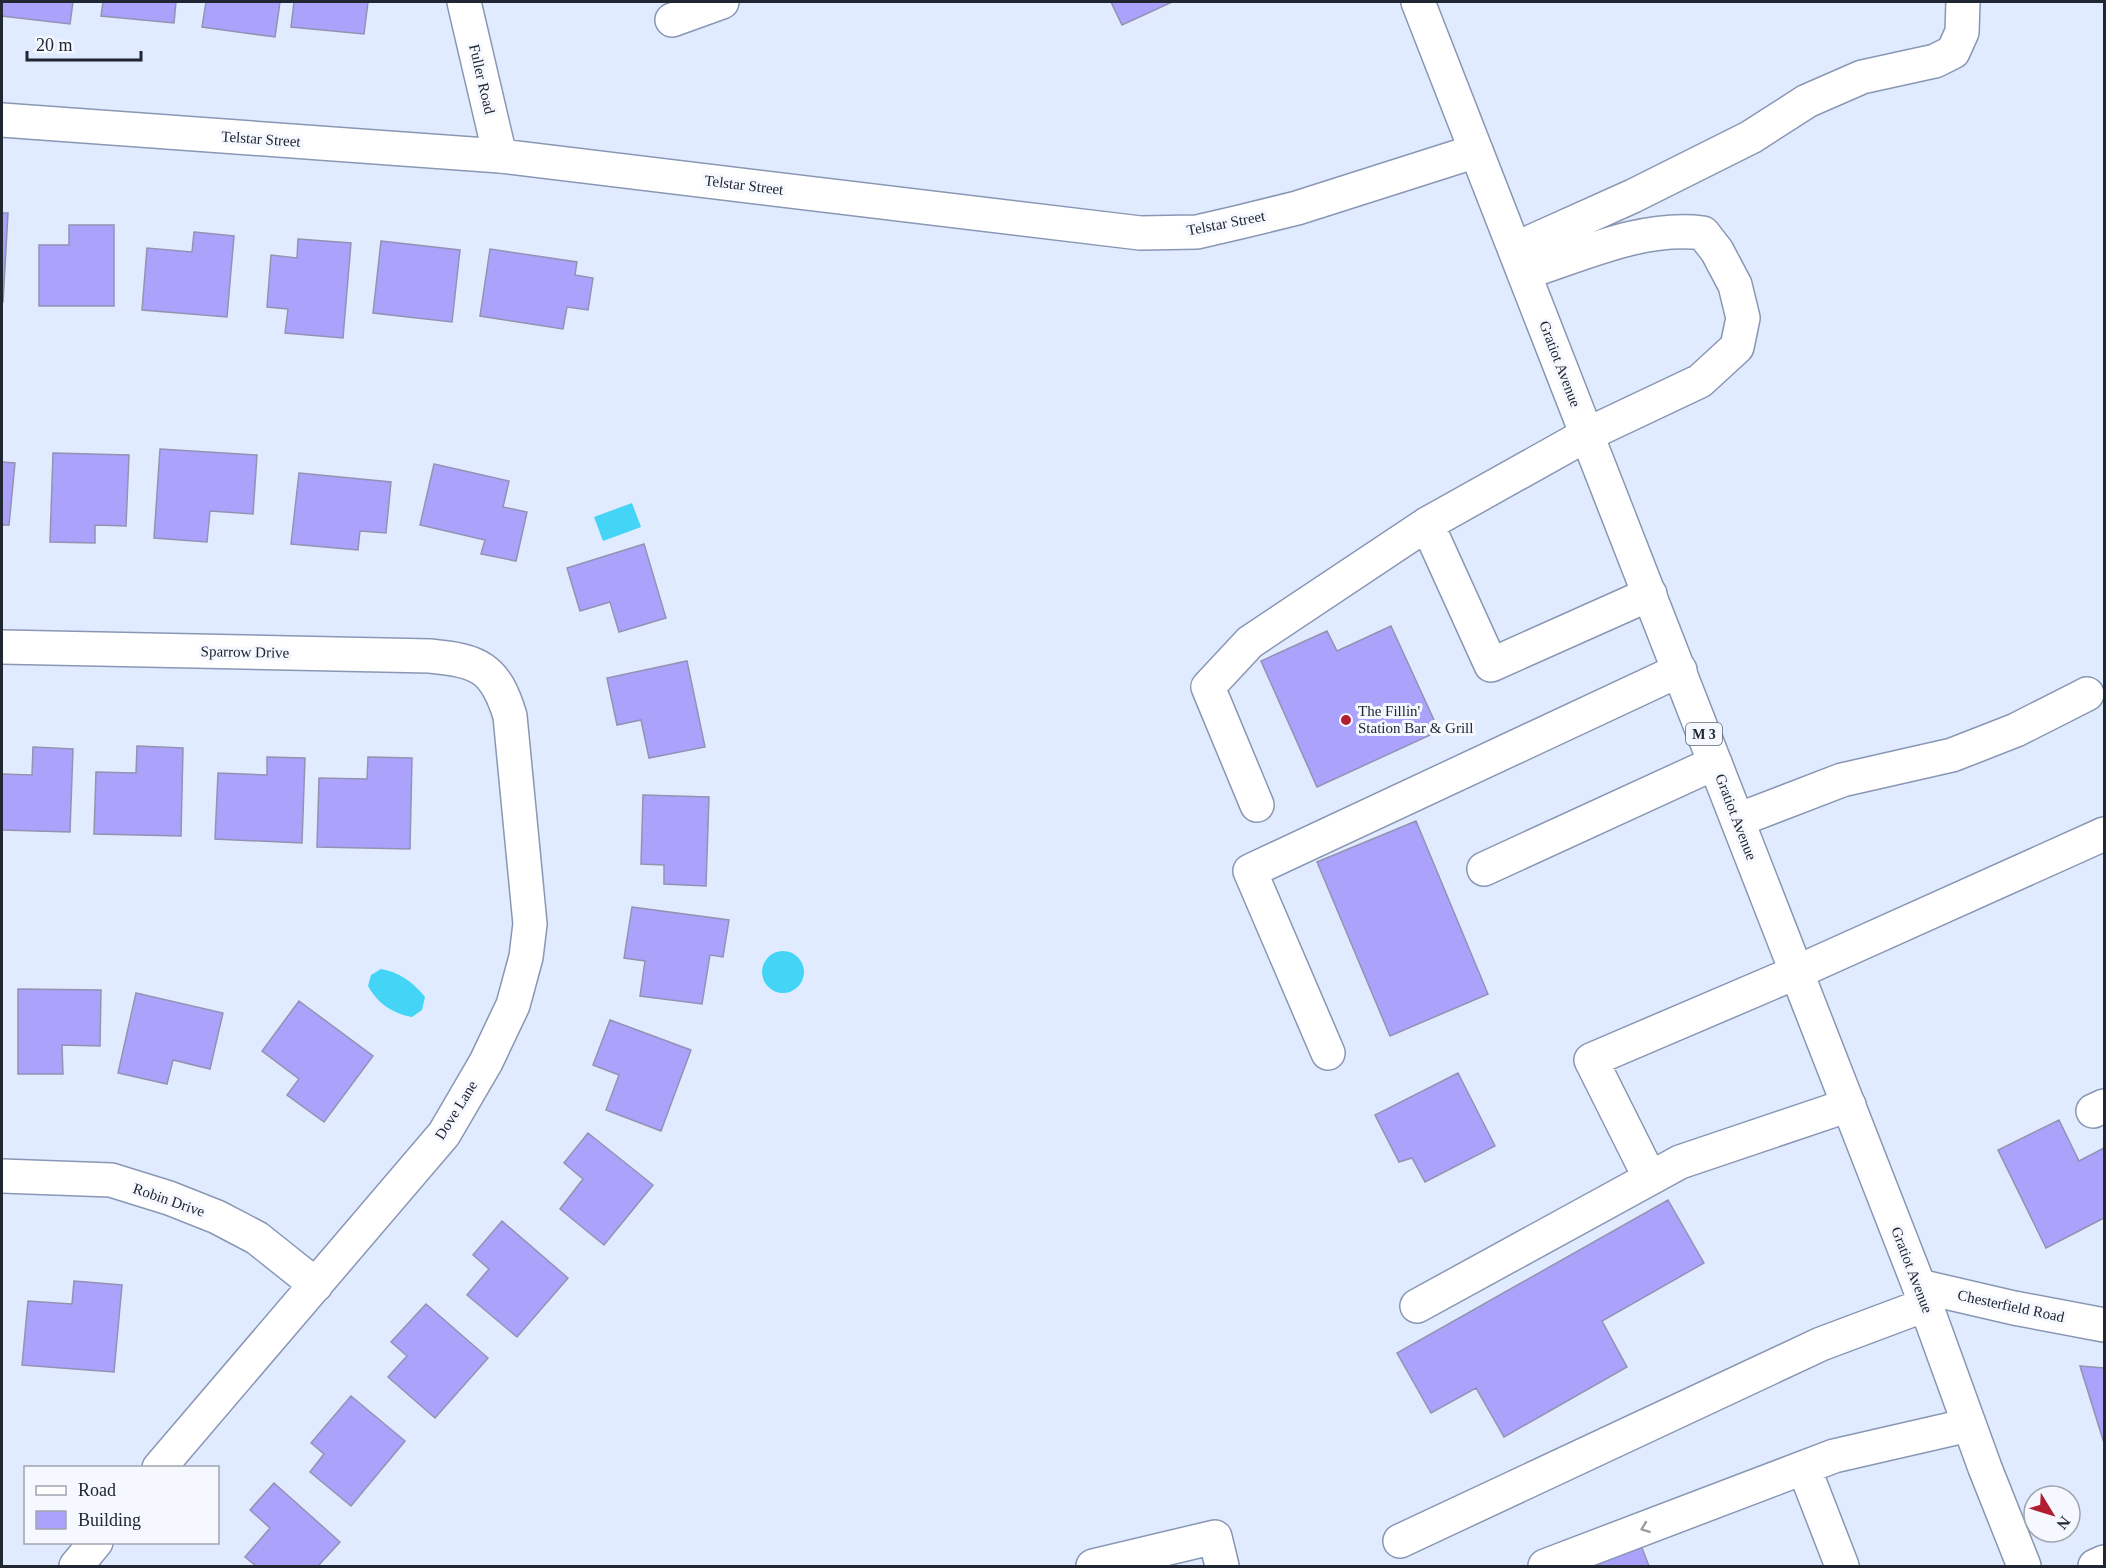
<svg xmlns="http://www.w3.org/2000/svg" width="2106" height="1568" viewBox="0 0 2106 1568" font-family="'Times New Roman',serif">
<style>
.water{fill:#43d4f6}
.building{fill:#aba2fc;stroke:#9492b3;stroke-width:1.5}
.lines{fill:none;stroke-linecap:round;stroke-linejoin:round}
.minor-casing{stroke:#8997b5;stroke-width:36}
.major-casing{stroke:#8997b5;stroke-width:36}
.minor{stroke:#fff;stroke-width:33}
.major{stroke:#fff;stroke-width:33}
.oneway{stroke:#9b9da3}
.poi-dot{fill:#b11e31;stroke:#f5f8ff;stroke-width:2}
.labels{text-anchor:middle;dominant-baseline:central;stroke-width:6;stroke-linejoin:round;paint-order:stroke}
.shield{fill:#f5f8ff;stroke:#606570;stroke-width:1.5}
.shield-label{font-size:14px;font-weight:bold;fill:#202632}
.street-label{font-size:15px;fill:#202632;stroke:#f5f8ff}
.poi-label{font-size:15px;fill:#202632;stroke:#f5f8ff;text-anchor:start}
</style>
<rect width="100%" height="100%" fill="#e1ebff"/>
<!-- water -->
<path class="water" d="M632,503L641,527L603,541L594,517Z
M762 972a21 21 0 1 1 42 0a21 21 0 1 1-42 0Z
M381,969C399,972 413,982 425,997L422,1010L412,1017C393,1014 377,1003 368,986L371,975Z"/>
<!-- building -->
<path class="building" d="M2,2H73L70,24L2,16Z
M103,2H176L174,23L101,16Z
M206,2H280L275,37L202,27Z
M294,2H368L364,34L291,27Z
M1111,2H1172L1122,25Z
M2,213H8L3,302H2Z
M69,225H114V306H39V245H69Z
M194,232L234,236L227,317L142,310L147,248L192,252Z
M298,239L351,243L343,338L285,333L288,309L267,307L271,255L297,258Z
M381,241L460,250L452,322L373,313Z
M490,249L577,262L575,275L593,278L588,310L567,307L563,329L480,316Z
M160,449L257,455L253,514L210,511L207,542L154,538Z
M53,453L129,455L126,526L95,525V543L50,542Z
M2,462L15,463L9,525H2Z
M434,464L509,481L503,507L527,512L516,561L481,554L485,540L420,525Z
M299,473L391,482L386,533L360,531L358,550L291,544Z
M644,544L666,618L619,632L610,602L580,611L567,568Z
M1391,626L1439,731L1317,787L1261,661L1327,631L1337,651Z
M687,661L705,747L649,758L641,720L617,725L607,678Z
M137,746L183,748L181,836L94,834L96,772L136,773Z
M33,747L73,749L70,832L2,830V774L32,775Z
M267,757L305,758L302,843L215,839L218,773L267,775Z
M368,757L412,758L410,849L317,847L319,778L367,779Z
M643,795L709,797L706,886L664,884V865L641,864Z
M1416,821L1488,994L1390,1036L1317,862Z
M632,907L729,920L723,957L710,955L702,1004L640,996L645,961L624,958Z
M18,989L101,990L100,1046L62,1045L63,1074H18Z
M136,993L223,1013L210,1069L173,1060L167,1084L118,1073Z
M299,1001L373,1056L324,1122L287,1095L299,1079L262,1051Z
M610,1020L691,1050L661,1131L606,1110L619,1075L593,1065Z
M1458,1073L1495,1146L1425,1182L1412,1158L1399,1162L1375,1115Z
M2059,1120L2079,1161L2104,1148V1218L2046,1248L1998,1150Z
M588,1133L653,1185L604,1245L560,1209L583,1179L564,1163Z
M1668,1200L1704,1263L1602,1321L1627,1367L1504,1437L1476,1388L1431,1413L1397,1353Z
M502,1221L568,1278L517,1337L467,1295L489,1269L473,1255Z
M74,1281L122,1285L114,1372L22,1365L28,1301L72,1304Z
M426,1304L488,1358L435,1418L388,1377L407,1356L391,1342Z
M2080,1366L2104,1368V1443Z
M351,1396L405,1441L351,1506L310,1472L324,1454L311,1443Z
M274,1483L340,1542L318,1566H256L245,1557L270,1528L250,1510Z
M1640,1543L1649,1566H1580Z"/>
<g class="lines">
<!-- minor casing -->
<g class="minor-casing">
<path id="minor" d="M464,2L500,156
M672,20L722,2
M2,120L500,156L1140,233L1197,232L1240,222L1297,208L1476,151
M1515,249L1633,196L1751,137L1807,101L1862,77L1935,61L1953,52L1962,32L1963,2
M1427,524L1491,665L1650,594
M2,647L430,656C479,661 495,667 510,716L530,924L526,957L513,1005L486,1062L444,1134L159,1468
M1257,805L1208,687L1250,642L1427,524L1588,434L1700,381L1737,347L1743,318L1735,285L1717,251L1703,233C1643,225 1581,255 1524,273
M1738,820L1842,780L1952,755L2016,730L2087,694
M1484,869L1715,763
M1328,1053L1250,871L1680,670
M2093,1111L2104,1106
M2,1176L111,1180L169,1198L217,1217L257,1238L316,1285
M1650,1178L1591,1060L1797,972L2104,834
M1919,1286L2014,1308L2104,1325
M1417,1306L1680,1162L1849,1105
M1804,1468L1842,1566
M1400,1541L1821,1344L1925,1305
M76,1566L96,1542
M1093,1566L1215,1537L1222,1566
M1545,1566L1834,1456L1969,1425
M2095,1566L2104,1562"/>
</g>
<!-- major casing -->
<g class="major-casing">
<path id="major" d="M1418,2L1919,1286L1985,1468L2024,1566"/>
</g>
<!-- minor -->
<use href="#minor" class="minor"/>
<!-- major -->
<use href="#major" class="major"/>
</g>
<!-- one-way arrows -->
<defs><path id="oneway-chevron" d="M-2-3.5L2.5 0L-2 3.5" fill="none" stroke-width="1.6" stroke-linecap="round" stroke-linejoin="round" transform="scale(1.5)"/></defs>
<use class="oneway" href="#oneway-chevron" transform="translate(1645 1528) rotate(159)"/>
<!-- markers -->
<circle class="poi-dot" cx="1346" cy="720" r="6"/>
<g class="labels">
<!-- shield labels -->
<rect class="shield" x="1686" y="723" width="36" height="22" rx="4.5"/>
<g class="shield-label">
<text x="1704" y="734">M 3</text>
</g>
<!-- street labels -->
<g class="street-label">
<text transform="translate(482 79) rotate(77)">Fuller Road</text>
<text transform="translate(261 139) rotate(4)">Telstar Street</text>
<text transform="translate(744 185) rotate(7)">Telstar Street</text>
<text transform="translate(1226 223) rotate(-11)">Telstar Street</text>
<text transform="translate(1560 364) rotate(69)">Gratiot Avenue</text>
<text transform="translate(245 652) rotate(1)">Sparrow Drive</text>
<text transform="translate(1736 817) rotate(69)">Gratiot Avenue</text>
<text transform="translate(456 1110) rotate(-58)">Dove Lane</text>
<text transform="translate(169 1200) rotate(19)">Robin Drive</text>
<text transform="translate(1912 1270) rotate(69)">Gratiot Avenue</text>
<text transform="translate(2011 1306) rotate(12)">Chesterfield Road</text>
</g>
<!-- poi labels -->
<g class="poi-label">
<text x="1358" y="711">The Fillin'<tspan x="1358" dy="17">Station Bar &amp; Grill</tspan></text>
</g>
</g>
<!-- border -->
<rect width="2106" height="1568" fill="none" stroke="#202632" stroke-width="6"/>
<!-- legend -->
<rect x="24" y="1466" width="195" height="78" fill="#f5f8ff" stroke="#a0a4ad" stroke-width="1.5"/>
<rect x="36" y="1486" width="30" height="9" fill="#ffffff" stroke="#a0a4ad" stroke-width="1.5"/>
<text x="78" y="1496" font-size="18" fill="#202632">Road</text>
<rect x="36" y="1511" width="30" height="18" fill="#aba2fc" stroke="#a0a4ad" stroke-width="1.5"/>
<text x="78" y="1526" font-size="18" fill="#202632">Building</text>
<!-- north arrow -->
<g transform="translate(2052 1514) rotate(128)"><circle r="28" fill="#f5f8ff" stroke="#a0a4ad" stroke-width="1.5"/>
<path d="M0-4.5L10 22L0 15L-10 22Z" fill="#b11e31"/>
<text y="-9" font-size="16" font-weight="bold" text-anchor="middle" fill="#202632">N</text>
</g>
<!-- scale -->
<path d="M27 51v9h114v-9" fill="none" stroke="#202632" stroke-width="3"/>
<text x="36" y="51" font-size="18" fill="#202632" stroke="#f5f8ff" stroke-width="4.5" paint-order="stroke">20 m</text>
</svg>
